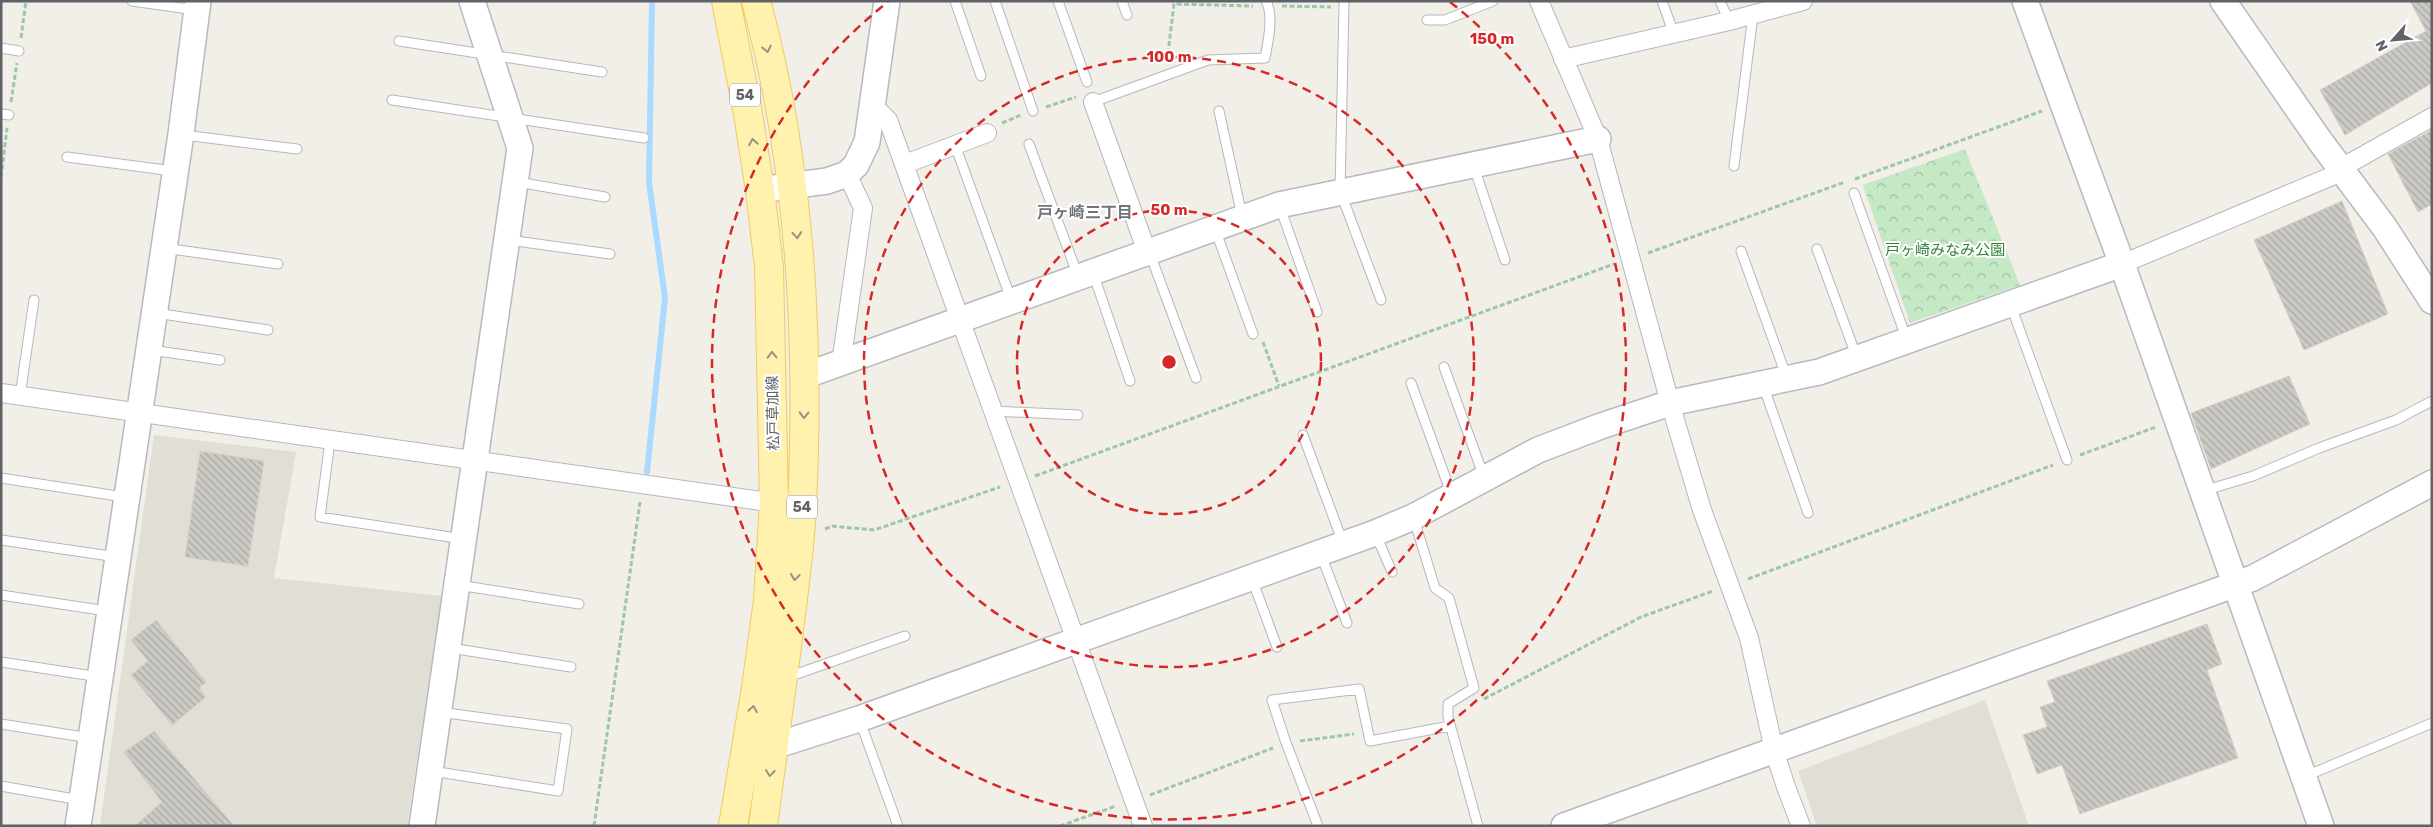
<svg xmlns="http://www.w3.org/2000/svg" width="2433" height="827" viewBox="0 0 2433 827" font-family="Rubik,'Noto Sans JP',sans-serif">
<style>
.education{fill:#e1ded6}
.park{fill:url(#park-crowns)}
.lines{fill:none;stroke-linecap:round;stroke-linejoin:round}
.stream{stroke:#aadaff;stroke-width:6}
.building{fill:url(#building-back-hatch);stroke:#d6d1c6}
.lane-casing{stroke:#b5b8bc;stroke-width:11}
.street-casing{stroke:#b5b8bc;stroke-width:20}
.secondary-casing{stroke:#b6babf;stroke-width:28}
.primary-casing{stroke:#f2c960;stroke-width:30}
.path{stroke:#9cc7a9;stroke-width:3;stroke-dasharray:5 2.5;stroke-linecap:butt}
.lane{stroke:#fff;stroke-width:9}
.street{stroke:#fff;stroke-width:18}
.secondary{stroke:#fff;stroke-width:25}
.primary{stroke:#fff2af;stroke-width:28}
.oneway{stroke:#979581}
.ring{fill:none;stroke:#d62828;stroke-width:2.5;stroke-dasharray:9 6}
.labels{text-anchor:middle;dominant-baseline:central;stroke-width:4;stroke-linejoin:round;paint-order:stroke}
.shield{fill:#fff;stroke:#8f9295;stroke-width:1}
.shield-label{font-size:14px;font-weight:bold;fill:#5f6368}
.park-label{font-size:15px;fill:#348238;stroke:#fff}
.street-label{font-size:15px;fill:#5f6368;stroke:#fff}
.neighbourhood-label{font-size:16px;font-weight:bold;fill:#70757a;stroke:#fff}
.centre{fill:#d62828;stroke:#fff;stroke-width:2.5}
.ring-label{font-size:15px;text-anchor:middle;font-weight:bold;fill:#d62828;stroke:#fff;stroke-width:4;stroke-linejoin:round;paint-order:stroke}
</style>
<defs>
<pattern id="park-crowns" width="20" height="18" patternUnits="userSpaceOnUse" patternTransform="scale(1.25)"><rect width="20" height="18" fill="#c5e8c5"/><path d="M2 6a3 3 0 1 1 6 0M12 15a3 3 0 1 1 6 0" fill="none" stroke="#a3c0a4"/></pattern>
<pattern id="building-back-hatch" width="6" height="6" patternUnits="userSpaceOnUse" patternTransform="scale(1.25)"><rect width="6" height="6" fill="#cccac5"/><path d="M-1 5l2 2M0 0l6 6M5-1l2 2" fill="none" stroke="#a9a8a4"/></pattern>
</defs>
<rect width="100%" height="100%" fill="#f1efe8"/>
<!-- education -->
<path class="education" d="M154,435L296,452L274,578L442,596L407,826H100Z
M1985,700L2029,826H1817L1798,771Z"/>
<!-- park -->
<path class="park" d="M1965,149L2020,285L1910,323L1863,185Z"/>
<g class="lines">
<!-- stream -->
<path class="stream" d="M647,472L665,298L649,182L652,1"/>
</g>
<!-- building -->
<path class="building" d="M2410,1H2432V83L2345,135L2320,90L2426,31Z
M2432,130V204L2418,212L2388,154Z
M2342,201L2388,314L2304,350L2254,240Z
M2289,376L2310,424L2211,469L2191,413Z
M200,451L264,461L248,566L185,557Z
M156,620L206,682L199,688L206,697L172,725L131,675L148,661L131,640Z
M2207,624L2222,664L2207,670L2238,758L2080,814L2062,765L2037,774L2023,735L2047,727L2040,707L2055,702L2047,681Z
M154,731L234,826H135L162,802L124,752Z"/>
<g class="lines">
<!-- lane casing -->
<g class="lane-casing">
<path id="lane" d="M132,1L196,10
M955,1L981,76
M995,1L1033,111
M1058,1L1087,82
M1122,1L1127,15
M1662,1L1674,34
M1720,1L1729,21
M1344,3L1340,191L1381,300
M1427,20H1445L1493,1
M399,41L602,72
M1,48L19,51
M392,100L644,138
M1093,102L1208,60L1265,58C1268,42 1274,16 1266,1
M1219,111L1242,216
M1,114L9,115
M184,135L297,149
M1029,144L1078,276
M955,145L1011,299
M67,157L173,171
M1734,166L1753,15
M1474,167L1505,260
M517,182L605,197
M1854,193L1907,340
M1280,207L1317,312
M1215,229L1253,334
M508,240L610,254
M164,248L278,264
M1817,249L1857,358
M1741,251L1787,378
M1150,254L1196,378
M1093,273L1130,381
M2011,306L2067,460
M156,313L268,330
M151,350L220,360
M1444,367L1484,477
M1411,383L1451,493
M1763,385L1808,513
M20,396L34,300
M993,411L1078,415
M1303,435L1343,543
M330,441L320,517L463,539
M1,478L124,497
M2203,491L2253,476L2319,448L2396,420L2432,401
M1414,519L1435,588L1449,598L1474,688L1448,704V717L1478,826
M1376,535L1392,572
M1,540L117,557
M1321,555L1347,623
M1252,579L1277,647
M458,585L579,604
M1,595L107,611
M450,648L571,667
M1,662L100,677
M788,677L905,636
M860,721L898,826
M1,724L90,738
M432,771L558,791L567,729L439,712
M2306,776L2432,723
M1,786L80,800
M1318,826L1285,740L1272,700L1359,689L1370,741L1450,726"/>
</g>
<!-- street casing -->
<g class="street-casing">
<path id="street" d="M1539,1L1598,139L1670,403L1702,510L1749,638L1774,750L1786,787L1801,826
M1563,59L1729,21L1803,1
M1093,102L1147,252
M872,104L888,120L1143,826
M905,164L987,133
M2341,168L2432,117
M2122,264L2344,171
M841,364L863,208L847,174
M1,393L782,504"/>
</g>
<!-- secondary casing -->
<g class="secondary-casing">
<path id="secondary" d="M2025,1L2122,264L2321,826
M2223,1L2320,141L2385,228L2432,301
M760,190L827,181L847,174L856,165L867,142L887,1
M804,376L1279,205L1598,139
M774,746L859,719L1375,533L1413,517L1538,450L1601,426L1670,403L1819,372L2122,264
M78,826L181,134L198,1
M422,826L520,148L472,1
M1564,826L2253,578L2432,483"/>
</g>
<!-- primary casing -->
<g class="primary-casing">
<path id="primary" d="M726,1L747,108L760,190L769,267L774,503L768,600L756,688L733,826
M756,1C801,165 810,338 802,507C800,551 793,596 788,639C780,702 771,764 763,826"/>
</g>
<!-- path -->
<path class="path" d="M1282,6L1331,7
M21,38L26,1
M1167,61L1174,4L1253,6
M11,102L17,63
M1046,107L1076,97
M1002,123L1021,115
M1,177L7,128
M1855,179L2042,111
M1648,253L1845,182
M1263,342L1279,386
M2080,455L2156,427
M1035,476L1614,264
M825,529L832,526L874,530L1000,487
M1748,579L2053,465
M1484,699L1641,617L1713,591
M1300,741L1354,734
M1150,795L1273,748
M594,826L640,502
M1060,826L1116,806"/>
<!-- lane -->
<use href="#lane" class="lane"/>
<!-- street -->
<use href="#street" class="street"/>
<!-- secondary -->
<use href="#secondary" class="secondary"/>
<!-- primary -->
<use href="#primary" class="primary"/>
</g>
<!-- one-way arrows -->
<defs><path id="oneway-chevron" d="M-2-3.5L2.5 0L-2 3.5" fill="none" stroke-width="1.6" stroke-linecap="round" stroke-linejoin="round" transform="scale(1.25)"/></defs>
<g class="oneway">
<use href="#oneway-chevron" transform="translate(767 49) rotate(78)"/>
<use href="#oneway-chevron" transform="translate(753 142) rotate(-99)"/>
<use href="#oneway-chevron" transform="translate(797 235) rotate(85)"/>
<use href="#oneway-chevron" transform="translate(772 355) rotate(-91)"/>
<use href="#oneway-chevron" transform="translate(804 415) rotate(91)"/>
<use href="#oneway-chevron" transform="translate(795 577) rotate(96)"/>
<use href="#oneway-chevron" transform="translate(753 709) rotate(-80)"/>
<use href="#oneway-chevron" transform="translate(770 773) rotate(97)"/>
</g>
<!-- distance rings -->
<g class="ring">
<circle cx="1169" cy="362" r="152"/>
<circle cx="1169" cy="362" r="305"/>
<path d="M1450 2A457 457 0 1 1 888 2"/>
</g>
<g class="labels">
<!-- shield labels -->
<g class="shield">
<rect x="730" y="83.5" width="30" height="23" rx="4"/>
<rect x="787" y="495.5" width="30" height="23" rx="4"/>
</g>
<g class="shield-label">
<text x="745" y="95">54</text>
<text x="802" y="507">54</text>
</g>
<!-- park labels -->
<g class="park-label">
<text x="1945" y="250">戸ヶ崎みなみ公園</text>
</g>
<!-- street labels -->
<g class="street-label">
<text transform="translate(773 413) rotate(-91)">松戸草加線</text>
</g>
<!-- neighbourhood labels -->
<g class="neighbourhood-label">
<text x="1085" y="212">戸ヶ崎三丁目</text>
</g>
</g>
<circle cx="1169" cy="362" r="8" class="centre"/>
<g class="ring-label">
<text x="1492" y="44">150 m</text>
<text x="1169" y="62">100 m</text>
<text x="1169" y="215">50 m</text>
</g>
<!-- border -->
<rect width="2433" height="827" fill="none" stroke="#5f6368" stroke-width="5"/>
<!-- north arrow -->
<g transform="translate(2393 40) rotate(243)" stroke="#ffffff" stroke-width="4" paint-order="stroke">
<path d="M0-4L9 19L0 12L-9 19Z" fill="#5f6368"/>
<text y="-8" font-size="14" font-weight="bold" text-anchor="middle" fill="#5f6368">N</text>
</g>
</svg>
